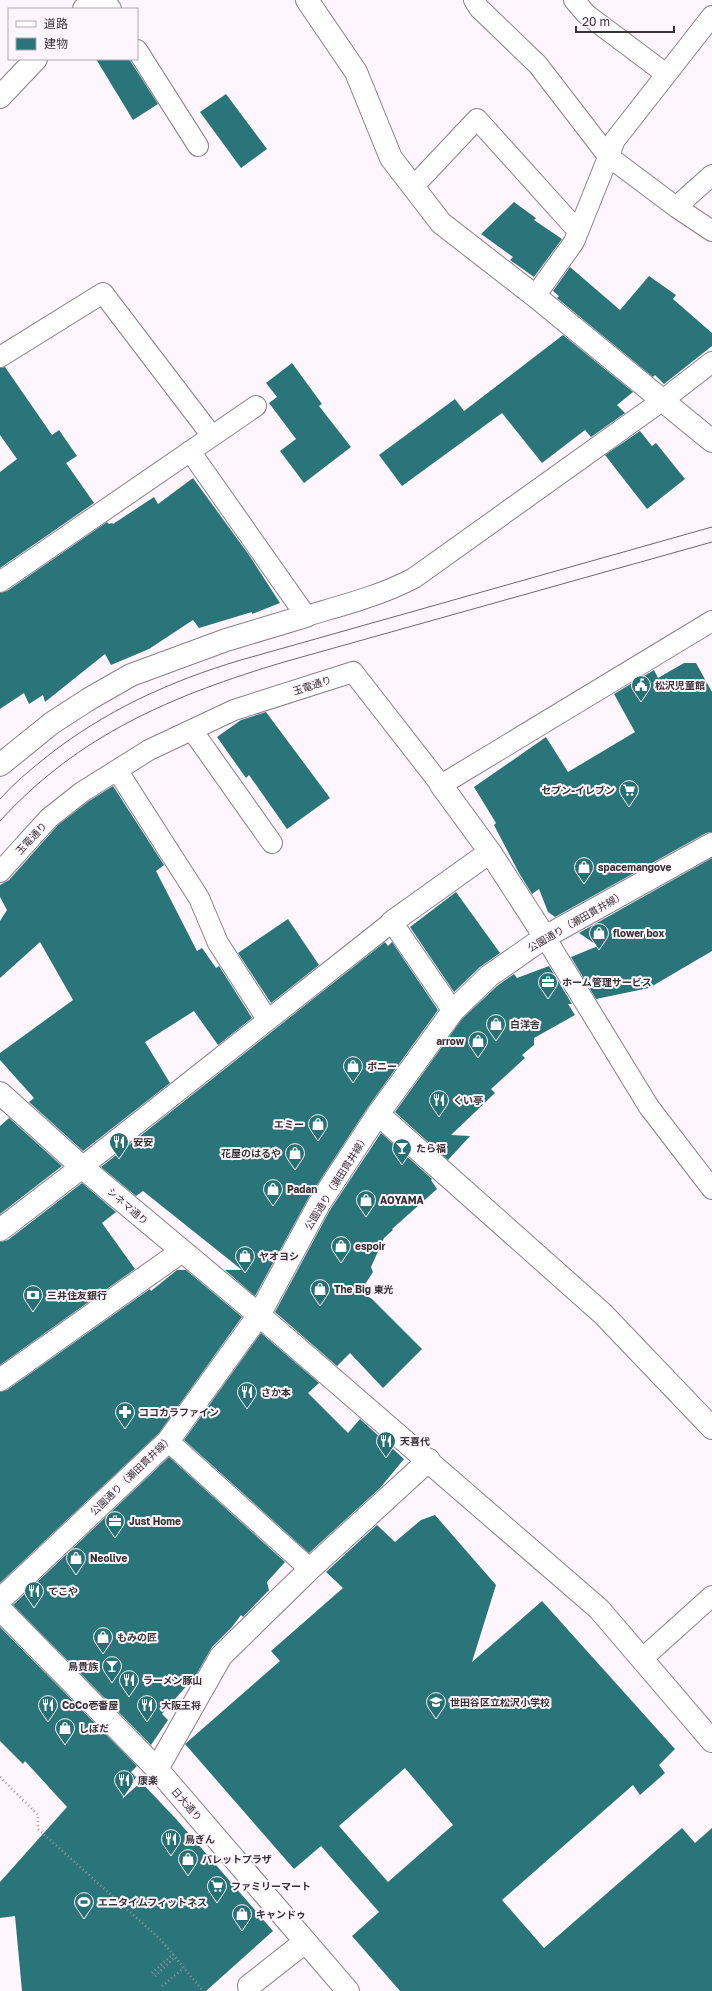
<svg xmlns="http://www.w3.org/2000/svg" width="712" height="1991" viewBox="0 0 712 1991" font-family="'Golos Text','Noto Sans JP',sans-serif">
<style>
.building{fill:#297579;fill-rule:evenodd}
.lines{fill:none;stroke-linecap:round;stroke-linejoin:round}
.lane-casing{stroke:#8b7f88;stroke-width:22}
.street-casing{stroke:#8b7f88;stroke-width:24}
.secondary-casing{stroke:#8b7f88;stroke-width:24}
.path{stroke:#9d969b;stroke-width:2.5;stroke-dasharray:1 3;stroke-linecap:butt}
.lane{stroke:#fff;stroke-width:20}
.street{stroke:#fff;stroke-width:22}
.secondary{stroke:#fff;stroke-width:22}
.tram{stroke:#6e686d;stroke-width:1}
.labels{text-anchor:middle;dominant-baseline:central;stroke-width:4;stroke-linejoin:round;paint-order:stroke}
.street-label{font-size:10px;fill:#373236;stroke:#fef6fc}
.poi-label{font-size:10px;font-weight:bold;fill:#373236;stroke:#fef6fc;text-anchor:start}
</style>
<rect width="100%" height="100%" fill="#fef6fc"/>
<!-- building -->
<path class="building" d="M96,59H129L158,104L133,120Z
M226,94L267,149L241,168L200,112Z
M514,202L536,218L534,220L562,239L534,277L510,260L513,257L481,234Z
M570,267L620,310L649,276L676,295L673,299L712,333V346L664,384L655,375L653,377L557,298L559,296L553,291Z
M563,335L633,392L617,405L625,413L591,437L585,430L542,463L502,413L402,486L379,455L455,399L464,411Z
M292,363L322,404L319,406L351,447L304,483L280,451L296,439L269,403L277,397L266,383Z
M5,367L52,435L59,430L77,456L66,463L94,503L0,568V472L17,459L0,435V368Z
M640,431L652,446L656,443L685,479L647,509L605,455Z
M193,478L249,555L280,603L252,614V612L199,628L193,620L149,649L111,665L105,654L45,702L43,695L29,704L24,693L0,709V593L7,591L107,522L109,524L112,523L113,524L154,497L158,504Z
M684,663H696L712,692V832L706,833L555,917L548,912L539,889L532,894L519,873L494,825L496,823L474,787L546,737L568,772L635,732L614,694L654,670L658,678Z
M266,712L330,798L287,829L249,775L246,778L217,737L241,720Z
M113,786L164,865L156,871L197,951L202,948L216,968L219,966L252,1018L218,1045L194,1011L145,1042L170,1083L83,1151L29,1102L34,1098L0,1060V1053L73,1000L40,942L0,978V921L7,910L0,897V885L9,880L58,825L89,801Z
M712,858V951L649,988L596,999L571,957L598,946L579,933Z
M456,892L500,953L480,967L454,992L410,927Z
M288,919L319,965L271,1003L238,953Z
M385,942L388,946L392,942L438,1010L368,1107L309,1197L255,1296L225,1270H242L143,1191L136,1196L101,1167Z
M549,966L572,1004H568L575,1015L534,1038V1045L522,1055L525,1058L491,1089L495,1093L451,1135L470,1136L448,1160L395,1112L462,1019L497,986L514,974L517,978Z
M9,1118L62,1166L0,1214V1126Z
M381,1133L432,1179L431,1180L437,1189L392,1229L393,1230L384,1238L371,1267L373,1272L360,1292L372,1299L422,1349L383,1388L350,1353L337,1366L275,1312L330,1210Z
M82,1183L116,1212L102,1223L135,1269L0,1365V1242L8,1240Z
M177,1270H186L242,1317L159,1433L0,1583V1392L7,1390L150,1289L151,1291Z
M261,1333L319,1383L308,1393L348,1433L360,1419L404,1459L380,1488L309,1553L184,1440Z
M169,1457L285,1562L267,1582L269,1590L243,1617L241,1615L232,1627L212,1647L196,1675L162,1714L168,1720L151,1745L13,1605Z
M435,1515L496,1585L472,1662L542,1601L675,1749L659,1765L665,1773L640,1795L633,1785L502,1900L544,1948L682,1828L695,1843L712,1828V1991H400L352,1936L379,1912L321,1846L294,1869L185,1744L280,1661L271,1651L343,1588L326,1572L377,1525L395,1542L421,1520ZM405,1768L453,1825L388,1882L339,1826Z
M0,1627L137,1766L131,1772L136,1777L122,1799L141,1782L177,1820L273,1931L206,1991H22L15,1916L0,1918V1882L67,1807L25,1761L23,1764L0,1741Z"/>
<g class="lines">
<!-- lane casing -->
<g class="lane-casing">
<path id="lane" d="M105,0L111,9
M474,0L479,8L538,65L608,156L676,207L712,231
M574,0L586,14L666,74
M137,50L198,146
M413,187L477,119L578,231
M676,207L712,175
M535,296L574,242L615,140L712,16
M0,357L103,293L212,436
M190,451L306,616C343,605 380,596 414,578L663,400L712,362
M0,582L256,406
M192,730L272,843
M117,770L199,898L218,943L267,1019
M0,872L49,818L82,792L149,750L234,710L353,672L441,785L712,621
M545,937L649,1107L712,1189
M82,1167L392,922L453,1011
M168,1441L310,1569
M643,1658L712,1596"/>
</g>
<!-- street casing -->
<g class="street-casing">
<path id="street" d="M307,0L356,72L391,158L441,223L535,296L712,441
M84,9L92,0
M0,97L36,59
M0,765L52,723L89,699L131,675L226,640L306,616
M441,785L490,852L545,937
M392,922L490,852
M0,1093L82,1167L259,1315L599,1609L712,1741
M378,1114L603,1314L712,1428
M0,1230L82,1167
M0,1380L182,1251
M0,1609L157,1769L348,1991
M157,1769L221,1656L310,1569L429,1460
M249,1986L305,1942"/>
</g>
<!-- secondary casing -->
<g class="secondary-casing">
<path id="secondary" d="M0,1600L168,1441L259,1315L319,1204L378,1114L453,1011L489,976L545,937L712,844"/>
</g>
<!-- path -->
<path class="path" d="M0,1777L38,1815V1829L161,1940L203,1991
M152,1973L173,1954
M155,1976L175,1957
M162,1986L184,1968"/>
<!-- lane -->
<use href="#lane" class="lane"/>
<!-- street -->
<use href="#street" class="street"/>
<!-- secondary -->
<use href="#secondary" class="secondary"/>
<!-- tram -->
<path class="tram" d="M0,799C13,784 29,771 45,758C104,711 170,681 241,660L712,527
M0,821C79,734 174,695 284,662L712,542"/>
</g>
<!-- icons -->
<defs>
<g id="civic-pin" transform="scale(1)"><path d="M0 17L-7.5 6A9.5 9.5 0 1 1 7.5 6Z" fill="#267175" stroke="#fef6fc"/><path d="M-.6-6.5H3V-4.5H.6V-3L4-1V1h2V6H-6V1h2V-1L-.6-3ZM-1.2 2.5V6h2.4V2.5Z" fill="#fff"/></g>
<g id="supermarket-pin" transform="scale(1)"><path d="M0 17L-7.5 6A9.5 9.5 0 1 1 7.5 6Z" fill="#267175" stroke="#fef6fc"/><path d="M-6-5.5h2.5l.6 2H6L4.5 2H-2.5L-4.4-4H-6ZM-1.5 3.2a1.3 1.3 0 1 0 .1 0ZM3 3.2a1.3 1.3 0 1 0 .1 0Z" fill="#fff"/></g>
<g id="shop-pin" transform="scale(1)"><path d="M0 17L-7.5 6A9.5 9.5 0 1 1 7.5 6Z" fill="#267175" stroke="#fef6fc"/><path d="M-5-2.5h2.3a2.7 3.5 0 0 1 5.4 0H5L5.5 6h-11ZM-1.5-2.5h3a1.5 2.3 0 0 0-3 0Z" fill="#fff"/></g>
<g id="office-pin" transform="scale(1)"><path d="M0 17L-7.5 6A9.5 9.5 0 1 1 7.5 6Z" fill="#267175" stroke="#fef6fc"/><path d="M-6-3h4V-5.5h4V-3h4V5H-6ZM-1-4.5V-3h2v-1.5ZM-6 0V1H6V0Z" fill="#fff"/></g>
<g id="restaurant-pin" transform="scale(1)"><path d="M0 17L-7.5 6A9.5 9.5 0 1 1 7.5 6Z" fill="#267175" stroke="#fef6fc"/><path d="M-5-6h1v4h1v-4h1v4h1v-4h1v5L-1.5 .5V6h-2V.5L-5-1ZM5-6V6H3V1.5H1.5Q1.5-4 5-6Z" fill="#fff"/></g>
<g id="bar-pin" transform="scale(1)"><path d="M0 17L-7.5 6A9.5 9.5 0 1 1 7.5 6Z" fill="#267175" stroke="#fef6fc"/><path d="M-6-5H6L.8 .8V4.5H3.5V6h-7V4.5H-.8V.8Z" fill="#fff"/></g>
<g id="bank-pin" transform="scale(1)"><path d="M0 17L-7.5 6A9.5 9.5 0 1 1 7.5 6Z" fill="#267175" stroke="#fef6fc"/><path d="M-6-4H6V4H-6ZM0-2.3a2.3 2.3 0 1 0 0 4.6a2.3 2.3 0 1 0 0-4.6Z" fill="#fff"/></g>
<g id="pharmacy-pin" transform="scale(1)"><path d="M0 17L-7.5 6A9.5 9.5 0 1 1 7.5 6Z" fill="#267175" stroke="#fef6fc"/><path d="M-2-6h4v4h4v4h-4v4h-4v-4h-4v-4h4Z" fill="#fff"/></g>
<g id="school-pin" transform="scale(1)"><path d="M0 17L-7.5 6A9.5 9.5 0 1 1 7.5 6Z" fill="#267175" stroke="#fef6fc"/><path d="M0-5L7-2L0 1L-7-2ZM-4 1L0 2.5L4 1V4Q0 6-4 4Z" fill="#fff"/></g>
<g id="stadium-pin" transform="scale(1)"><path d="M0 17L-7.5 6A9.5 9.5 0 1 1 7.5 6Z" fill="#267175" stroke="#fef6fc"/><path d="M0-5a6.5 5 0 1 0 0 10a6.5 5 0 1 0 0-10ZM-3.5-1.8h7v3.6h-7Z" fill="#fff"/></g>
</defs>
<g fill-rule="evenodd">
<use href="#civic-pin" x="641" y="685"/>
<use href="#supermarket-pin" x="629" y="790"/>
<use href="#shop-pin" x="584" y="867"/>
<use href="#shop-pin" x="599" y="933"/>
<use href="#office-pin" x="548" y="982"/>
<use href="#shop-pin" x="496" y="1024"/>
<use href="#shop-pin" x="478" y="1041"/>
<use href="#shop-pin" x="353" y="1066"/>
<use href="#restaurant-pin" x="439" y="1100"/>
<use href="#shop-pin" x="318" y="1124"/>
<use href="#restaurant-pin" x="119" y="1142"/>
<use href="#bar-pin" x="402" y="1148"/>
<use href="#shop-pin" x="295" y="1153"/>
<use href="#shop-pin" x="273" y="1189"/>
<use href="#shop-pin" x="366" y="1200"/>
<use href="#shop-pin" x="341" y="1246"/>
<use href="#shop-pin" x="245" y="1256"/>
<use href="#shop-pin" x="320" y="1289"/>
<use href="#bank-pin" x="33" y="1295"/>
<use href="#restaurant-pin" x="247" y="1392"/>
<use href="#pharmacy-pin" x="125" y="1412"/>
<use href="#restaurant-pin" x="386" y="1441"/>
<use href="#office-pin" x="115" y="1521"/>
<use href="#shop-pin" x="76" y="1558"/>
<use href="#restaurant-pin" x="34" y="1591"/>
<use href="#shop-pin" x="103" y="1637"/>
<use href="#bar-pin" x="112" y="1666"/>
<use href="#restaurant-pin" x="129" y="1680"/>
<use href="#school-pin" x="436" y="1702"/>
<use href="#restaurant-pin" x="48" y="1705"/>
<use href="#restaurant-pin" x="147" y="1705"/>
<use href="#shop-pin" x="65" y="1728"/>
<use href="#restaurant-pin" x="124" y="1780"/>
<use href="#restaurant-pin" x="171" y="1839"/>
<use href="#shop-pin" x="188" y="1859"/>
<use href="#supermarket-pin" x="217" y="1886"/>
<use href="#stadium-pin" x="84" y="1902"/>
<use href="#shop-pin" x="242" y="1914"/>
</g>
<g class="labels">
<!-- street labels -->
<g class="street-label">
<text transform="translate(312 685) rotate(-18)">玉電通り</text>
<text transform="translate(31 838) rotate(-47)">玉電通り</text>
<text transform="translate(576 921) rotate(-30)">公園通り（瀬田貫井線）</text>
<text transform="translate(336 1182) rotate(-58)">公園通り（瀬田貫井線）</text>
<text transform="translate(128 1206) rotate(41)">シネマ通り</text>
<text transform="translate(131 1475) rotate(-44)">公園通り（瀬田貫井線）</text>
<text transform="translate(187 1804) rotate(49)">日大通り</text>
</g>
<!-- poi labels -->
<g class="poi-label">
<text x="655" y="685">松沢児童館</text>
<text x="615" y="790" text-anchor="end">セブン-イレブン</text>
<text x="598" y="867">spacemangove</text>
<text x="613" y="933">flower box</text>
<text x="562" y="982">ホーム管理サービス</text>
<text x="510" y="1024">白洋舎</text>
<text x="464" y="1041" text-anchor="end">arrow</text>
<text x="367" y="1066">ポニー</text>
<text x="453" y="1100">くい亭</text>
<text x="304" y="1124" text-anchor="end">エミー</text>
<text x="133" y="1142">安安</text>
<text x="416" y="1148">たら福</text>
<text x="281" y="1153" text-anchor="end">花屋のはるや</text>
<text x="287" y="1189">Padan</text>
<text x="380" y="1200">AOYAMA</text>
<text x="355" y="1246">espoir</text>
<text x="259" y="1256">ヤオヨシ</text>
<text x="334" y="1289">The Big 東光</text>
<text x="47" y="1295">三井住友銀行</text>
<text x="261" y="1392">さか本</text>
<text x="139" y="1412">ココカラファイン</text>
<text x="400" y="1441">天喜代</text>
<text x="129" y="1521">Just Home</text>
<text x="90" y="1558">Neolive</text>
<text x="48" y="1591">てこや</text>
<text x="117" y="1637">もみの匠</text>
<text x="98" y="1666" text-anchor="end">鳥貴族</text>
<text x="143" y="1680">ラーメン豚山</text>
<text x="450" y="1702">世田谷区立松沢小学校</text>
<text x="62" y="1705">CoCo壱番屋</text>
<text x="161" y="1705">大阪王将</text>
<text x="79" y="1728">しぽだ</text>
<text x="138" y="1780">康楽</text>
<text x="185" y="1839">鳥ぎん</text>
<text x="202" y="1859">パレットプラザ</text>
<text x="231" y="1886">ファミリーマート</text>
<text x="98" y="1902">エニタイムフィットネス</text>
<text x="256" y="1914">キャンドゥ</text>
</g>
</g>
<!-- legend -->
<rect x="8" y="8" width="130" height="52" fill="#fef6fc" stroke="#aea8ad"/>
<rect x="16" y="21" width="20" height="6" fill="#ffffff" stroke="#aea8ad"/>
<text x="44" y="28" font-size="12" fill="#373236">道路</text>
<rect x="16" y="38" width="20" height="12" fill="#297579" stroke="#aea8ad"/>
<text x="44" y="48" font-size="12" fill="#373236">建物</text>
<!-- scale -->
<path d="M576 26v6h98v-6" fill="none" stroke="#373236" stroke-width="2"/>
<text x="582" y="26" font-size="12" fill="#373236" stroke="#fef6fc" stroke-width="3" paint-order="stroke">20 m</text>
</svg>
